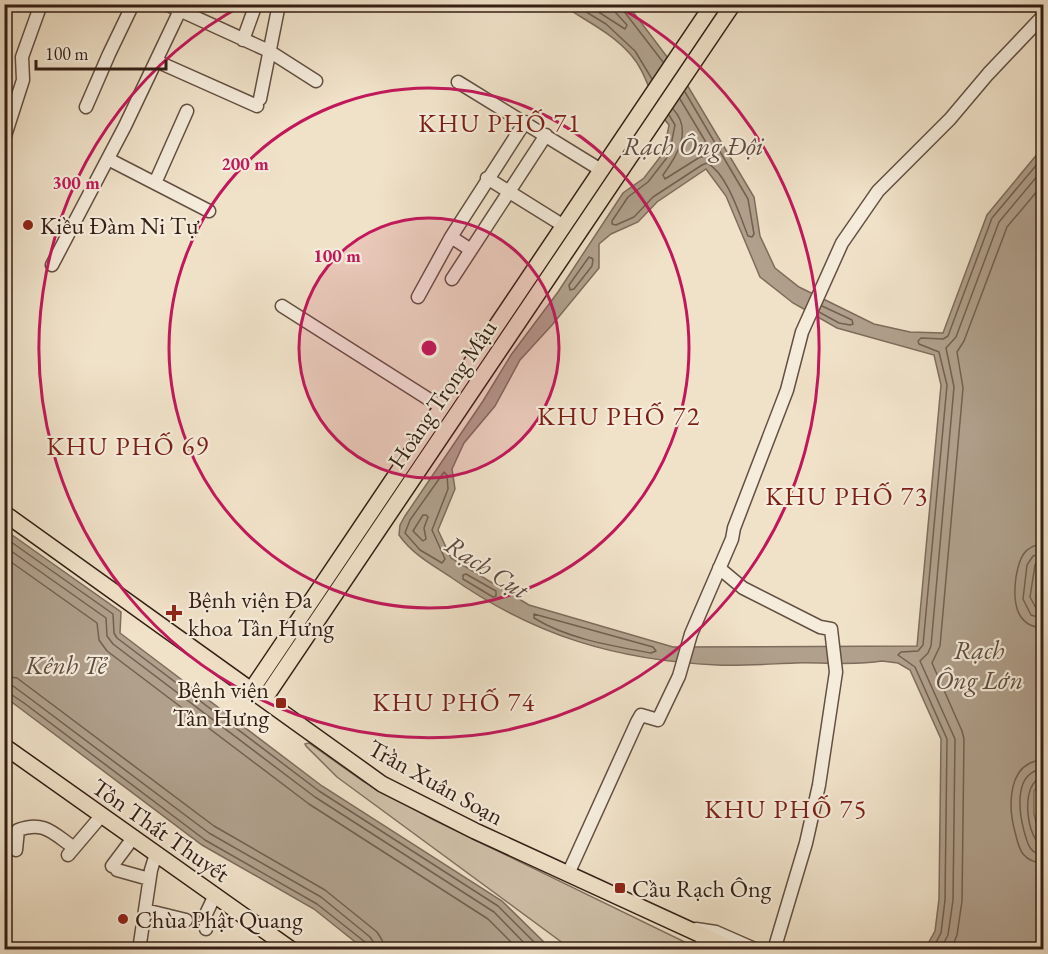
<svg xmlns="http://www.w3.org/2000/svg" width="1048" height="954" viewBox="0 0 1048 954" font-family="'EB Garamond',serif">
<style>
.green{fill:#d0c1aa;stroke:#827060;stroke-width:1.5}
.water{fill:#b0a08c;stroke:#7e6c5c;stroke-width:1.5;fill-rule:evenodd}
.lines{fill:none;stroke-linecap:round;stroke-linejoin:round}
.shore{stroke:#726050;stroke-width:1.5}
.minor-casing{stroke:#635042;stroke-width:15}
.major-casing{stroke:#341f15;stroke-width:18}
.minor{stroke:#f5ecdc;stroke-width:12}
.major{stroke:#f0e2c9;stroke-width:15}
.ring{fill:none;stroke:#c2185b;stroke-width:3}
.poi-dot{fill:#8f2418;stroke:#f5ecdc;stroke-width:2}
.labels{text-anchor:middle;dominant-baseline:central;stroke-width:4.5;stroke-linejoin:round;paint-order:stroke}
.poi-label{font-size:24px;fill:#341f15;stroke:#f5ecdc;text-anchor:start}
.street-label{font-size:24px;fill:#341f15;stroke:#f5ecdc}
.neighbourhood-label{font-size:26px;letter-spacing:1.5px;fill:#7a1f14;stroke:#f5ecdc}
.water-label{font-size:26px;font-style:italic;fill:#5f4c3f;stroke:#f5ecdc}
.centre{fill:#c2185b;stroke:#f5ecdc;stroke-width:3}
.ring-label{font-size:18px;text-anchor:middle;font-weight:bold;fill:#c2185b;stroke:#f5ecdc;stroke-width:4.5;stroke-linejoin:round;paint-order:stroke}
</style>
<rect width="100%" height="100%" fill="#f0e2c9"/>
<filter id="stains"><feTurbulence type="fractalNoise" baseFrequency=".00333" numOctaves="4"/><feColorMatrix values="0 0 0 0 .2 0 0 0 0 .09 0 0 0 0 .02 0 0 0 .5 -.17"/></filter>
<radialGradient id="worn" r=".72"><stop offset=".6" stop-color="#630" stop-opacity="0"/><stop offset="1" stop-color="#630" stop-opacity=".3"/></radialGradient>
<!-- green -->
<path class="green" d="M309,743L363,781L434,820L695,947V949H571L337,777L306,746L305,744Z"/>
<!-- water -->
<path class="water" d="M562,5H623L631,9L683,78L754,197L760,236L775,268L799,287L874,324L910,332L943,333L987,215L1043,147L1044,547L1036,597L1043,610L1044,780L1034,791V814L1043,849L1044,929L1037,949H925L935,931L939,899L941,739L910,670L898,663L882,661C854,666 823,662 795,663C769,664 743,666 717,665C616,660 535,636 452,578C433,565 413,555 399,535L400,525L405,516L483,401L511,355L558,292L623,193L644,178L664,152L669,125C651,105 649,75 631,55C612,33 586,21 562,5ZM706,169L726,196L760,277L793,303L837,328L934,355L941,385L917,646L673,647L529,605L451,558L438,530L455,489L452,469L464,443L495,406L520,360L552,325L599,268V244L611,234L638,222L657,202Z
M5,530L121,612L120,633L322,786L502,901L551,949H364L314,909L202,845L5,697Z"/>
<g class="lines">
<!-- shore -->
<path class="shore" d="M573,4L606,24L635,51L652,79
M586,4L625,29L627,25L616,13L614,4
M622,4L623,10L663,62
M673,109C693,130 677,156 663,175L665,179L700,157L711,156L713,154L680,99
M669,115L675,125L669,155L648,182L628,197L612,221V224L616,225L634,217L653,197L702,165L707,163C727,173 740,216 748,236L752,237L754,234L748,199L685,92
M589,257L593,259L592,266L574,289L570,290L569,285Z
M819,312L839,323L850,325L853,324L852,320L822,306
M444,472L447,475L448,489L432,530L445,559L442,563L420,550L405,533L410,520Z
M423,515H426L428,517L424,528L426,539L423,541L413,531Z
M4,537L113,614L114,633L117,638L319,791L498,906L542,950
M1044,544C1023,545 1019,560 1016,577C1013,599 1014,627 1044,628
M4,546L106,618L107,636L113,644L315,797L494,912L531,950
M1044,553L1033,556L1027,565L1023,599L1031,615L1044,619
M4,557L97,623L99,640L107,651L309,804L488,919L519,950
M1044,561H1038L1035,565L1030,597L1037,610L1044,612
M466,574L496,591V596L493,597L463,579V575Z
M534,614L653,647L656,651L651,653C612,646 568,639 534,618Z
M4,676L17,678L33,690L214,826L325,890L377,932L382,940L384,950
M4,685L13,686L28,697L209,833L321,897L370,937L374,943L375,950
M4,692L9,693L24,703L205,840L317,904L365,942L367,950
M1044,760C1007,761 1008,806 1015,832C1017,839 1018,847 1023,854C1028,860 1035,863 1044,863
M1044,769C1013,771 1019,812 1024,831C1026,837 1027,844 1031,849C1034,853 1038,854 1044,854
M1044,777C1018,780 1027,844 1044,846
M932,950L941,933L945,900L947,739L915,667L898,655L901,652L918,651L923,645L947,385L939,352L919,344L918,341L921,338L943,339L948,336L992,218L1044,156
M940,950L948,935L953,900L955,739L920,661L928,653L931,646L954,387L946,348L956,337L999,222L1044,168
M951,950L957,935L962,901L964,739L962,731L932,663L940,646L963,388L957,352L964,341L1007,227L1044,183"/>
<!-- minor casing -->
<g class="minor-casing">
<path id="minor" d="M166,4L269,51L316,81
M243,40L256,4
M156,61L257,106
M458,82L601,170
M260,99L279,4
M86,107L109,54L133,4
M4,139L23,80L22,57L41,4
M108,159L209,211
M487,178L564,226
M155,183L187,111
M451,237L471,250
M52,265L125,126L183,4
M452,279L546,135
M418,297L451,237L525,122
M282,306L441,407
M719,568L743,588L820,627L831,629L836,672L819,785L806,843L774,950
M4,835L5,837
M16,850L18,830C44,820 54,834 73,847
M68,855L102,815
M112,866L133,838
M117,870L149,879
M568,874L637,722L641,715L658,720L679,676L691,634L732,539L734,528L787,390L802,332L842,243L878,191L950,119L988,74L1044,15
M145,910L186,920
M206,929V914L215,895
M696,929L716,932L757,950
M701,934L702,939L709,950
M139,950L151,870L156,854"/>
</g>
<!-- major casing -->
<g class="major-casing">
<path id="major" d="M4,513L382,784L475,831L734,950
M252,689L713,4
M265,698L733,4
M4,746L292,950"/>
</g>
<!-- minor -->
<use href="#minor" class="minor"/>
<!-- major -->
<use href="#major" class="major"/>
</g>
<!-- distance rings -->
<circle cx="429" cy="348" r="130" fill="#c2185b" fill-opacity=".12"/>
<g class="ring">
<circle cx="429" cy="348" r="130"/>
<circle cx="429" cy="348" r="260"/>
<path d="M615 5A390 390 0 1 1 243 5"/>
</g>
<!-- markers -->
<g class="poi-dot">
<circle cx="28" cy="225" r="6"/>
<path d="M171 604h6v6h6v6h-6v6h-6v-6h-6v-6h6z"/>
<rect x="275" y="697" width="12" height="12" rx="3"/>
<rect x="614" y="882" width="12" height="12" rx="3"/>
<circle cx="123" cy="919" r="6"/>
</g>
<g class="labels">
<!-- poi labels -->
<g class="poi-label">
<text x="40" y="225">Kiều Đàm Ni Tự</text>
<text x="188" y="599">Bệnh viện Đa<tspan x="188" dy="28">khoa Tân Hưng</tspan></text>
<text x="269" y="689" text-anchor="end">Bệnh viện<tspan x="269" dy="28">Tân Hưng</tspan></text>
<text x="632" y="888">Cầu Rạch Ông</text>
<text x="135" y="919">Chùa Phật Quang</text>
</g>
<!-- street labels -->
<g class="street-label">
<text transform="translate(442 394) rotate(-56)">Hoàng Trọng Mậu</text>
<text transform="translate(436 782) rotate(29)">Trần Xuân Soạn</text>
<text transform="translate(161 830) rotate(35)">Tôn Thất Thuyết</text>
</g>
<!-- neighbourhood labels -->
<g class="neighbourhood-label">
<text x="500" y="123">KHU PHỐ 71</text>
<text x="619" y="416">KHU PHỐ 72</text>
<text x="128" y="446">KHU PHỐ 69</text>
<text x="847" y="496">KHU PHỐ 73</text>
<text x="454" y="702">KHU PHỐ 74</text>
<text x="786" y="809">KHU PHỐ 75</text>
</g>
<!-- water labels -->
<g class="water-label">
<text x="693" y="146">Rạch Ông Đội</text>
<text transform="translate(487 567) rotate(33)">Rạch Cụt</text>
<text x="979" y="650">Rạch<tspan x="979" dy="30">Ông Lớn</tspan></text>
<text x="66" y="665">Kênh Tẻ</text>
</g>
</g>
<circle cx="429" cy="348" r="9" class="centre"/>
<g class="ring-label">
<text x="245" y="170">200 m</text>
<text x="76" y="189">300 m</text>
<text x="337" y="262">100 m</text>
</g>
<!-- margin -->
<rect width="1048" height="954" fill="none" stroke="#f0e2c9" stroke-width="24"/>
<rect x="6" y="6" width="1036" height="942" fill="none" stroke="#341f15" stroke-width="3"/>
<rect x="12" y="12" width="1024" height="930" fill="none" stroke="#341f15" stroke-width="1.5"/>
<!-- scale -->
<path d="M36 60v9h130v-9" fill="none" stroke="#341f15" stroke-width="3"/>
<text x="45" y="60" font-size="18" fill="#341f15" stroke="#f5ecdc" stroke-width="4.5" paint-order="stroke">100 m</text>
<rect width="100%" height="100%" filter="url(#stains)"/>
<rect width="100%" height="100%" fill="url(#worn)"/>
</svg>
